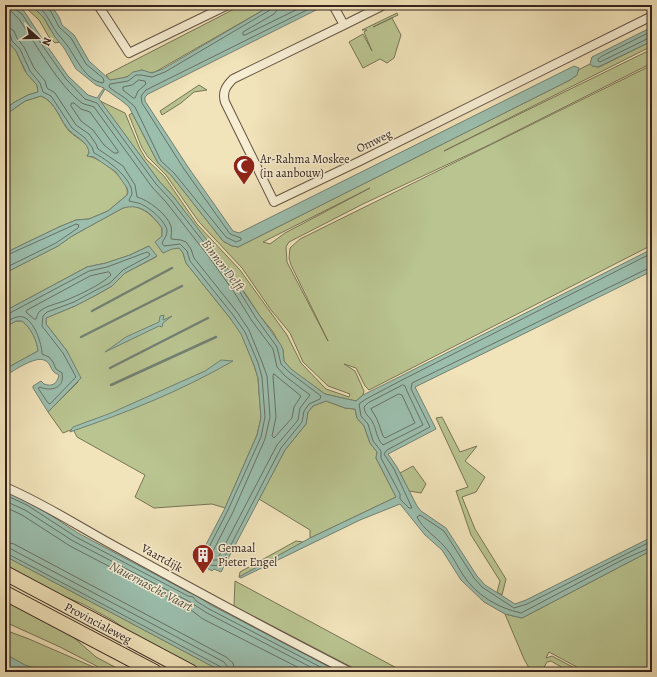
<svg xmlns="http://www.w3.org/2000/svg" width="657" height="677" viewBox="0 0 657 677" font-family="Alegreya,serif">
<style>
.green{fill:#b9c490;stroke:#787456;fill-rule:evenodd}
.water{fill:#9bbead;stroke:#738073}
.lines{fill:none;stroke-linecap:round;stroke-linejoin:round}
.shore{stroke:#687165;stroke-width:1}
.stream{stroke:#738073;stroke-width:2.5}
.street-casing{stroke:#655444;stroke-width:10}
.highway-casing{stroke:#36241d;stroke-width:16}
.street{stroke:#f6edd2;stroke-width:8}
.highway{stroke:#f1e3ba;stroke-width:14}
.labels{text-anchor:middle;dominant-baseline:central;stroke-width:3;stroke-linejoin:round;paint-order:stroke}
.street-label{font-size:12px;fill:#36241d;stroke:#f6edd2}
.poi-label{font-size:12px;fill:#36241d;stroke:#f6edd2;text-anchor:start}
.water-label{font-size:13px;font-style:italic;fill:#545248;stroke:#f6edd2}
</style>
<rect width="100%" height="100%" fill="#f1e3ba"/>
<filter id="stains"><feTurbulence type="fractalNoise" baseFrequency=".005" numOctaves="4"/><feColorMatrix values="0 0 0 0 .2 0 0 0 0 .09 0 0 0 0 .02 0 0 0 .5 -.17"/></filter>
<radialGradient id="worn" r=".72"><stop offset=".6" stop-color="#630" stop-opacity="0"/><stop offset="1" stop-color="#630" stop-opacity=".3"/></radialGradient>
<!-- green -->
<path class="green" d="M23,5H31L44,18L50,29L60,42L55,43L49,37L39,20Z
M242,5H272L155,72L147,73L142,70C131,75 122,80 110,80L106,75Z
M397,13L398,15L373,27L392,18L401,35L394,58L387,63L380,59L363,68L349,42L363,34L372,51L364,32L367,30H362Z
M5,34L9,43L16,51L25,71L37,85L38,92L28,95L13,103L5,110Z
M652,41V46L444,151L652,49V63L489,145L363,204L289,242L286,247L287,262L328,341L291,265L289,258L290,248L300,239L652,65V245L369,390L365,386L356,368L344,364L355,371L364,391L363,395L356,401L325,394L291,370L284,361L283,350L273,332L260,316L241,287L173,196L159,181L100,101L125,113L140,149L146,159L164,176L197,224L240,270L287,335L301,363L326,389L349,397L350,394L328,386L303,362L290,333L271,310L242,268L199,222L166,175L148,157L142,148L129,115L132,113L158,163L171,175L223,241L232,246L238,247L570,80L577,75L578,70L590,64L592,66L599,67ZM370,188L285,233L270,244L263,242Z
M199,85L207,90L194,92L181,103L162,115L160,111Z
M41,96C56,102 59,119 69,131C75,137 83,140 88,147C90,151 89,153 87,156C100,157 131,181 127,195L108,211L89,219L76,220L59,227L5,253V115L25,101Z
M130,206C144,207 154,217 162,228V236L156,242L163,253L172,248H180L183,253L186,263L230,318L241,333L254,365L258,378L261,418L257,435L225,508L212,504L154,508L135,497L145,475L77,437L73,429L63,433L48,412L78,382L67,351L46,324V318L75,306L98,294L112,286L125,273L156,257L149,246L130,255L106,263L87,267L5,311V273L58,246L72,236L123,208Z
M16,321H22C31,328 37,340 38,351L5,369V327Z
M326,401L345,408L355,409L357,418L364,426L370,443L377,452L376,458L396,497L310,538V530L259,499L285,450L306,424L308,412L313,406Z
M442,417L460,452L477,446L465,461L485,477L476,492L462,497L475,529L506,579L502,595L497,592L500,581L471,535L456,491L468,487L436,418Z
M413,466L426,484L421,493L409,491L400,473Z
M296,541L303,542L239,577L240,572Z
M652,550V672H586L549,652L546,658L552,656L582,672H570L551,661L547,662L541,672H529V668L524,659L505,614L522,618Z
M5,556L223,672H204L132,634L114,621L83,604L55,593L5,567Z
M235,581L404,672H361L234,606Z
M5,599L72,636L96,657L124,672H108L60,647L5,622Z
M5,630L29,639L105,672H5L19,662L5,654Z"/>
<!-- water -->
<path class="water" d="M5,5H16L24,11L45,43L68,76L88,95L97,98L104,88L96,85L76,69L64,48L55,37L44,18L31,5H51L59,17L62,25L74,35L89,61L110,80L127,77L133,72L142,70L152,73L163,69L272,5H326L148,94L145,97V101L188,167L233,231L239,233L574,66L579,68L577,75L570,80L238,247L232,246L223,241L171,175L158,163L129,107L122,101L105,89L99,99L159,181L173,196L216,252L260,316L281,345L283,350L284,361L291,369L325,394L356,401L363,395L401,376L652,249V271L415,387L436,429L388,454L397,467L417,506L421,511L446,528L477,576L485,585L515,604L526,600L652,537V550L522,618L505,614L484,602L461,580L442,550L425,535L400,504L360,520L241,578L239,577L310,538L396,497L376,458L377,452L370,443L364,426L357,418L355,409L345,408L326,401L313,406L308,412L306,424L285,450L221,572L214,569L212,571L203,566L205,563L198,560L225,508L257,435L261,418L258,378L254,365L241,334L230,318L186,263L183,253L179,248L172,249L163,253L155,242L162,236V228C152,214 141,203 123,208L72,236L58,246L5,273V253L59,227L76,220L89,219L108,211L127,195L128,192L127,188L116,172L94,157L87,156L89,153C88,142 78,138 71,132C59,121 57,102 41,96L25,101L5,115V110L13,103L28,95L38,92L37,85L27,74L16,51L9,43L5,34Z
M652,27V41L598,67L592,66L590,64L592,57Z
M149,246L157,256L125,273L112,286L98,294L75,306L46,318V324L67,351L81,378L48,412L33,388V386L41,381L44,384C52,387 57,384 59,375C57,374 55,373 54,372C50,368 50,362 44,360C35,356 13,371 5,376V369L38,351C37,340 31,328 22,321H16L5,327V311L87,267L106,263L130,255Z
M164,315L163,320L172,316L163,323L162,327L159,326C141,335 123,343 105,352L126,337L159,322L160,316Z
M221,360L233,361C179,392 128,412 70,432L73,427L111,413L205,371Z
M5,491L29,501L78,533L190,593L191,592L211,605L339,672H223L5,556Z
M5,654L25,665L47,672H5Z"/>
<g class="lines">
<!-- shore -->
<path class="shore" d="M37,5C47,13 50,23 57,33C60,37 64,41 67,45C76,58 86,81 103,83L104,81L103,78L86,64L71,38L59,27L49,8L48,5
M273,5L270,10L165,72L152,77L141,75H136L128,81L110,84L109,86L110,88L125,98L135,107L161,161L174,173L226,237L236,242L241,240V238L230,234L184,169L142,103L141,96L146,90L317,5
M278,5L277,10L274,14L243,32V35H245L306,5
M5,28H10L14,31L17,38L24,47L34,68L45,81L47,88L55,93L76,125L89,134L96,144L98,149L123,166L135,185L137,197C148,200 167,214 171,226C172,230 171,235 171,239L181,240L186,242L191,249L194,258L237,312L249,330L262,362L267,376L270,417L265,439L233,512L211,555L213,560H217L277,445L298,420L300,408L310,395L285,376L277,367L273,349L252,321L234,292L209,257L166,202L152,187L94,107C90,105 85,105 82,103C59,86 37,46 21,22C17,15 9,13 9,5
M652,31L602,56L598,59V61L600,62L649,38L652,37
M5,33L10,34L12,41L20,49L30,71L40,83L43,92L51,96L72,128L85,138L92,147L94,153C105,158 132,178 132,193C132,196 129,198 129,201C132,202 135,202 138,203C147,205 167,222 167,231C167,236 164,239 162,243L164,246L180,244L187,251L190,261L233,315L245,332L258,363L262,377L265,417L261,437L228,510L204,557L209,565L220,566L281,448L302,422L304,411L309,404L320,399L321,396L289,372L281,364L277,347L256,318L238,289L213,254L170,199L156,184L97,103L85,99L66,79L42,45L22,14L15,9L14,5
M139,80L145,81L146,84L138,91L135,98H133L123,90V87L132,85Z
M72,103H74L81,109L90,112L118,151V153H114L104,145L93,130L81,121L71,106Z
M652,253L402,380L366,399L359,404L361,416L368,424L373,441L381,451V458L400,494V499L409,508H412L394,469L384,454L387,450L430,427L411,389L412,383L649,268H652
M5,256L76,224L79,225L78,228L56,243L5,268
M109,272L111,275C101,285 77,296 64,301C56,304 46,306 40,311C38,313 37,316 36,319H34L26,312L27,310L90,276Z
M5,314H8L89,271L107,267L147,252L150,254L149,256L123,270L110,283L96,290L74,302L47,312L43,316L42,326L63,353L76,377L50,404L48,403L38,388L40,387C51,392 65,388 62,373L56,369L53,362L49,357L42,354C42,344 34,320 23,317C17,315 10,320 5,323
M274,374L301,396L294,407L292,418L274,438L272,436L276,417L273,376Z
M403,385L405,386L407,391L423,425L383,445C376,438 377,430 372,421C368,415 365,415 364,407L368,403Z
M399,394L402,395L415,423L385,438L383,436L377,419L371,409Z
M5,495L27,505L76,537L188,596L193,597L196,601L209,609L330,672
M5,501L25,510L73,541L190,602L207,613L320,672
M5,507L22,515L70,546L187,607L203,619L307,672
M652,541L527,604L514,608L482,587L474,578L444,531L420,515L417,517C423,529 435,536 444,546C452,554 457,566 463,575C476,595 498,608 521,613L624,559L652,547
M5,542L14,544L226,657L233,663L235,672
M5,548L11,549L224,662L227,666L229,672
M5,553L8,554L221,667L224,672"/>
<!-- stream -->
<path class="stream" d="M92,311L172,268
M81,337L182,286
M110,368L208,318
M111,385L216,337"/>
<!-- street casing -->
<g class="street-casing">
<path id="street" d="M98,5L129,53L228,5
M333,5L344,25L384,5
M344,25L233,79C226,86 222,92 225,102L274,202L360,161L652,16
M5,487C45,504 81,528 120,549C196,591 272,632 350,672"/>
</g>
<!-- highway casing -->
<g class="highway-casing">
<path id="highway" d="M5,573L191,672
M5,593L155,672"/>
</g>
<!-- street -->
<use href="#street" class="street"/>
<!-- highway -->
<use href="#highway" class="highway"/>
</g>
<!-- icons -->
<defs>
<g id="mosque-pin" transform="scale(1.15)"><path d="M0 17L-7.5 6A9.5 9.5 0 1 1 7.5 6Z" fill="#8f2418" stroke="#f6edd2"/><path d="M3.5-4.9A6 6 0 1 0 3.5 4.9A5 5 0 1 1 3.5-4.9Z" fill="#fff"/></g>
<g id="building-pin" transform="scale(1.15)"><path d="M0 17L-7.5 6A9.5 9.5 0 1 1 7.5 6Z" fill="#8f2418" stroke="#f6edd2"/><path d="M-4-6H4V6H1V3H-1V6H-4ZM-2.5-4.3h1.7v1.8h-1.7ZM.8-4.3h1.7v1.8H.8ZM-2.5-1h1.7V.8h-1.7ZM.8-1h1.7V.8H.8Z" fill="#fff"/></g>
</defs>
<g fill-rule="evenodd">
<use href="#mosque-pin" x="244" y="166"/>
<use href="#building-pin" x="203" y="555"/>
</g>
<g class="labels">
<!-- street labels -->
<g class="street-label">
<text transform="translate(374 141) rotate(-26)">Omweg</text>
<text transform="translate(162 558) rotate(29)">Vaartdijk</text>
<text transform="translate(98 623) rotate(28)">Provincialeweg</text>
</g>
<!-- poi labels -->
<g class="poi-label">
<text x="260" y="159">Ar-Rahma Moskee<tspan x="260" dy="14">(in aanbouw)</tspan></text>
<text x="218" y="548">Gemaal<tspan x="218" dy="14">Pieter Engel</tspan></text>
</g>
<!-- water labels -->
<g class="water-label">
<text transform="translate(223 265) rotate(53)">Binnen Delft</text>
<text transform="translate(151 586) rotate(28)">Nauernasche Vaart</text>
</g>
</g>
<!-- margin -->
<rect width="657" height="677" fill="none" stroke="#f1e3ba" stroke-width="20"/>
<rect x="6" y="6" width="645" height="665" fill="none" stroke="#36241d" stroke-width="2"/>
<rect x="10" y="10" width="637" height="657" fill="none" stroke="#36241d"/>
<!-- north arrow -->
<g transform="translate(38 38) rotate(111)" stroke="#f6edd2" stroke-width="3" paint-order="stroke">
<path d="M0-3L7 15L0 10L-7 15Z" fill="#36241d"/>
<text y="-6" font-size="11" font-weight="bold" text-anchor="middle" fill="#36241d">N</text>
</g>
<rect width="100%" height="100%" filter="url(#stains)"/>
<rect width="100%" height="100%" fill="url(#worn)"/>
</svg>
